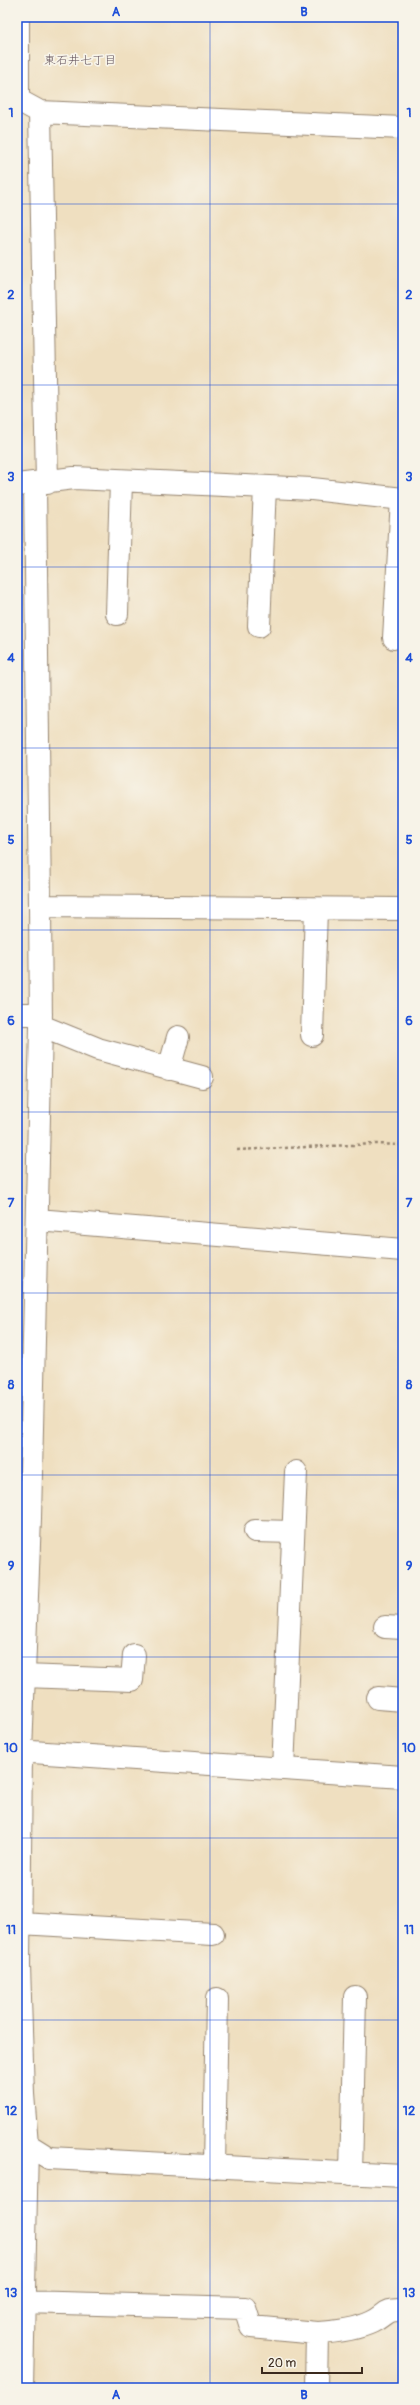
<svg xmlns="http://www.w3.org/2000/svg" width="420" height="2405" viewBox="0 0 420 2405" font-family="Pangolin,'Klee One',sans-serif">
<style>
.lines{fill:none;stroke-linecap:round;stroke-linejoin:round}
.minor-casing{stroke:#95846f;stroke-width:24}
.path{stroke:#95846f;stroke-width:2.5;stroke-dasharray:3 3;stroke-linecap:butt}
.minor{stroke:#fff;stroke-width:22}
.grid{fill:none;stroke:#1d4ed8;stroke-width:1;stroke-opacity:0.55}
.labels{text-anchor:middle;dominant-baseline:central;stroke-width:3.5;stroke-linejoin:round;paint-order:stroke}
.neighbourhood-label{font-size:12px;fill:#66565f;stroke:#f7f3e8}
.neatline{fill:none;stroke:#1d4ed8;stroke-width:1.5}
.grid-label{font-size:13px;text-anchor:middle;font-weight:bold;fill:#1d4ed8}
</style>
<rect width="100%" height="100%" fill="#f7f3e8"/>
<filter id="ink" filterUnits="userSpaceOnUse"><feTurbulence type="fractalNoise" baseFrequency=".025" numOctaves="2"/><feDisplacementMap in="SourceGraphic" scale="8" xChannelSelector="R" yChannelSelector="G"/><feConvolveMatrix kernelMatrix="1 2 1 2 8 2 1 2 1" color-interpolation-filters="sRGB"/></filter>
<filter id="wash" filterUnits="userSpaceOnUse"><feTurbulence type="fractalNoise" baseFrequency=".012" numOctaves="4" result="noise"/><feDisplacementMap in="SourceGraphic" scale="16" xChannelSelector="R" yChannelSelector="G"/><feGaussianBlur stdDeviation="0.9" result="paint"/><feColorMatrix in="noise" values="0 0 0 0 0 0 0 0 0 0 0 0 0 0 0 0 0 1.4 0 .05"/><feComposite in="paint" operator="in"/></filter>
<g filter="url(#wash)">
<rect width="100%" height="100%" fill="#efdfc0"/>
</g>
<g filter="url(#ink)">
<g class="lines">
<!-- minor casing -->
<g class="minor-casing">
<path id="minor" d="M18,17V100L40,112L403,128
M40,112L47,483
M35,484L40,906
M17,485L74,478L312,489L403,499
M117,614L121,481
M259,626L265,487
M394,638L402,499
M17,1014H41
M41,1026L98,1049L202,1077
M312,1035L316,909
M169,1069L178,1037
M37,1220L403,1250
M255,1531L293,1532
M385,1627L403,1628
M24,1676L132,1680L134,1655
M378,1698L403,1700
M17,1751L403,1777
M283,1769L296,1472
M20,1923L213,1934
M17,2138L49,2158L403,2176
M214,2167L217,1999
M351,2174L355,1997
M24,2302L245,2308L251,2327L317,2333
M22,2388L27,2145L23,2094L19,1965L21,1751L30,1518L41,1026L40,906L403,909
M316,2388L317,2333C335,2332 355,2330 372,2322C387,2315 383,2309 403,2310"/>
</g>
<!-- path -->
<path class="path" d="M237,1150L375,1144L403,1145"/>
<!-- minor -->
<use href="#minor" class="minor"/>
</g>
</g>
<!-- grid -->
<path class="grid" d="M210,17V2388M17,204H403M17,385H403M17,567H403M17,748H403M17,930H403M17,1112H403M17,1293H403M17,1475H403M17,1657H403M17,1838H403M17,2020H403M17,2201H403"/>
<g class="labels">
<!-- neighbourhood labels -->
<g class="neighbourhood-label">
<text x="80" y="60">東石井七丁目</text>
</g>
</g>
<!-- margin -->
<rect width="420" height="2405" fill="none" stroke="#f7f3e8" stroke-width="44"/>
<!-- scale -->
<path d="M262 2367v6h100v-6" fill="none" stroke="#3b2a1e" stroke-width="2"/>
<text x="268" y="2367" font-size="12" fill="#3b2a1e" stroke="#f7f3e8" stroke-width="3" paint-order="stroke">20 m</text>
<rect x="22" y="22" width="376" height="2361" class="neatline"/>
<g class="grid-label">
<text x="116" y="16">A</text>
<text x="304" y="16">B</text>
<text x="11" y="117">1</text>
<text x="409" y="117">1</text>
<text x="11" y="299">2</text>
<text x="409" y="299">2</text>
<text x="11" y="481">3</text>
<text x="409" y="481">3</text>
<text x="11" y="662">4</text>
<text x="409" y="662">4</text>
<text x="11" y="844">5</text>
<text x="409" y="844">5</text>
<text x="11" y="1025">6</text>
<text x="409" y="1025">6</text>
<text x="11" y="1207">7</text>
<text x="409" y="1207">7</text>
<text x="11" y="1389">8</text>
<text x="409" y="1389">8</text>
<text x="11" y="1570">9</text>
<text x="409" y="1570">9</text>
<text x="11" y="1752">10</text>
<text x="409" y="1752">10</text>
<text x="11" y="1934">11</text>
<text x="409" y="1934">11</text>
<text x="11" y="2115">12</text>
<text x="409" y="2115">12</text>
<text x="11" y="2297">13</text>
<text x="409" y="2297">13</text>
<text x="116" y="2399">A</text>
<text x="304" y="2399">B</text>
</g>
</svg>
